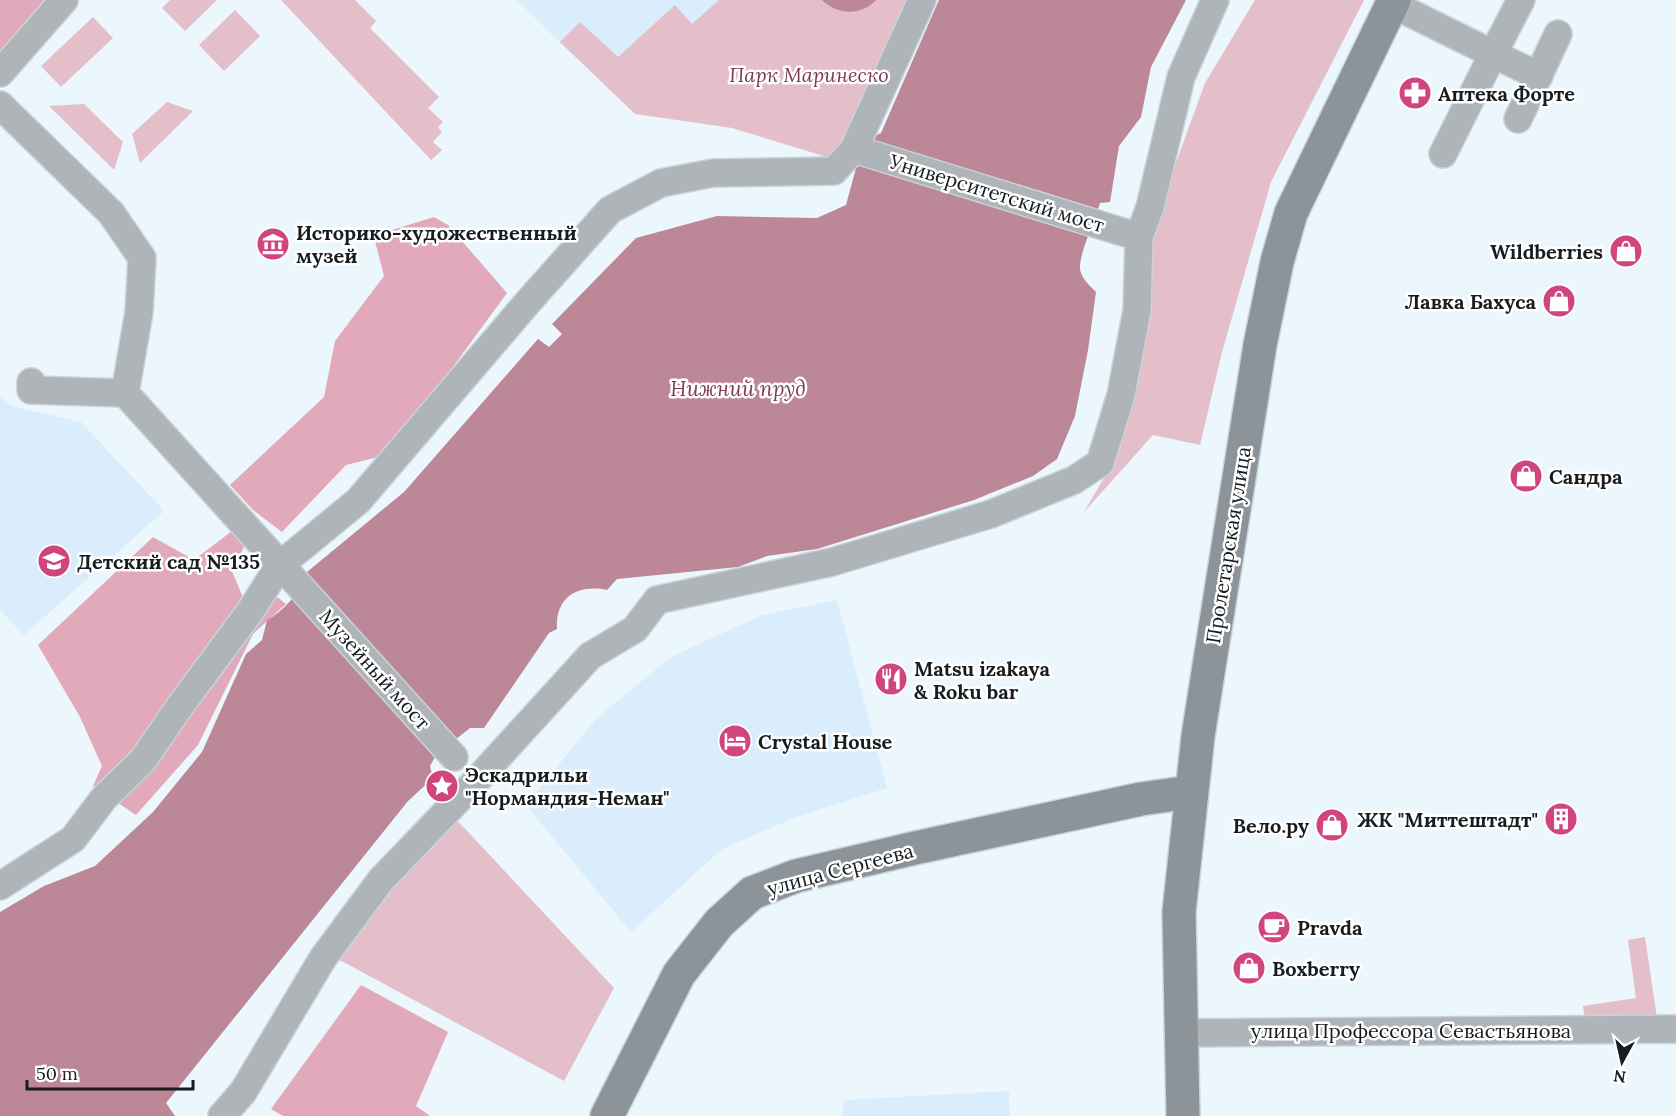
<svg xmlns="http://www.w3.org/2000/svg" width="1676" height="1116" viewBox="0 0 1676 1116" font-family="Lora,serif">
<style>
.built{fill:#d9edfc}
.green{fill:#e4bfc9}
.forest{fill:#e1a9b9}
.water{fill:#bc8797}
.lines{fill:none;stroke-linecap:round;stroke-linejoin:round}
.street-casing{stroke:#c9d3d9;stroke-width:30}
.secondary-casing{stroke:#c9d3d9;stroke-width:36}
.street{stroke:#aeb4b8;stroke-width:27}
.secondary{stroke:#8c949a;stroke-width:33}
.labels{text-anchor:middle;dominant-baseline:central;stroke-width:5;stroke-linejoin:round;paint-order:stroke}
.park-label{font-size:20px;font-style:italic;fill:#7b374f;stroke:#fff}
.poi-label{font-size:20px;font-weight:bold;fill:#171c1f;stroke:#fff;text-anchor:start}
.street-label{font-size:20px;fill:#171c1f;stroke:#fff}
.water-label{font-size:21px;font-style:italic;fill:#833e56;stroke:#fff}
</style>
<rect width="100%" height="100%" fill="#ebf6fd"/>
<!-- built -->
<path class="built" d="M517,0H909L845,144L577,59Z
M0,395L11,406L81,422L164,511L24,635L0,610Z
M837,600L887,788L796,817L722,849L631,932L526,805L596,719L671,657L762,615Z
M1009,1091L1010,1116H841L845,1100Z"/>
<!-- green -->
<path class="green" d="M170,0H217L185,31L162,8Z
M281,0H355L376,21L370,28L439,97L428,108L443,122L438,127L442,132L433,142L442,150L431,160Z
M719,0H927L853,165L732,128L635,114L560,42L580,22L618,57L675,5L692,24Z
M1255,0H1364L1271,182L1222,352L1200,445L1153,435L1084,512L1108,471L1125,431L1158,212L1205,83Z
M235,10L260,36L224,71L199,45Z
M93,17L113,38L61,87L41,66Z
M167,102L193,111L140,163L132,134Z
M84,104L123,142L114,170L49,106Z
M454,817L614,988L564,1081L336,958L388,886Z
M1645,937L1657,1018L1585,1021L1583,1006L1636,998L1628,940Z"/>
<!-- forest -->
<path class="forest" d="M0,0H44L0,51Z
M434,217L448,225L507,293L433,394L378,457L346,465L282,532L253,510L230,485L324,397L335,341L384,276L375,241L392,230Z
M236,528L244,547L232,571L246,605L277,597L286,604L253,634L198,745L136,815L93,786L102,766L80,717L38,645L153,537L194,560Z
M361,985L448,1032L416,1106L430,1116H283L271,1109Z"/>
<!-- water -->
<path class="water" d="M822,0H876C862,16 837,15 822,0Z
M939,0H1186L1151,67L1141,117L1119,146L1110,202L1100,203C1096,217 1079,255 1080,268C1080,277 1090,286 1096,292L1088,350L1075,416L1057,459L1033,476L974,500L817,549L767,556L738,567L617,579L607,590C579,584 555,596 557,629L549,633L484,728H470L436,755L430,766L433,778L408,801L166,1103L175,1116H0V912L44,886L95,866L153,812L202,752L246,654L262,640L267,620C282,613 304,588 307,572L404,492L538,339L549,347L562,334L552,324L636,238L717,216L817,218L846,205L863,142L881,133Z"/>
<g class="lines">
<!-- street casing -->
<g class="street-casing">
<path id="street" d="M1521,0L1493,54L1539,76
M1392,4L1493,54L1443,154
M0,73L64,0
M0,105L111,213L142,258L139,312L125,393L31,390V382
M1518,119L1558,34
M854,149L1139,237
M125,393L454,757
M0,886L73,839L104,798L143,760L180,706L249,613L280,565L358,501L528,302L610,210L661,183L713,173L834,171L854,149L922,0
M1181,1033L1676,1029
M222,1116L243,1092L323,958L381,880L477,780L590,656L635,629L657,600L832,562L991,514L1074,480L1100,463L1121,395L1137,310L1139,237L1150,207L1181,77L1215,0"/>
</g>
<!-- secondary casing -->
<g class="secondary-casing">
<path id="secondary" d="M607,1116L679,974L719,923L752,893L796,876L915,848L1141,799L1190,792
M1183,1116L1179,912L1198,736L1260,345L1277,262L1291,213L1394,0"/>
</g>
<!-- street -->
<use href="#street" class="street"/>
<!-- secondary -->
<use href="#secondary" class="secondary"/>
</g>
<!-- icons -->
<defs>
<g id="pharmacy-disc" transform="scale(1.725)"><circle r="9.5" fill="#d0457c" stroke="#fff"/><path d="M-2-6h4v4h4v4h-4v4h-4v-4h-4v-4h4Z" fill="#fff"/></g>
<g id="museum-disc" transform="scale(1.725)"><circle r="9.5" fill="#d0457c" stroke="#fff"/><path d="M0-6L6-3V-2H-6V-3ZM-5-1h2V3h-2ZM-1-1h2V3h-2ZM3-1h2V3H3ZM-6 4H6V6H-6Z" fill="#fff"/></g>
<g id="shop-disc" transform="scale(1.725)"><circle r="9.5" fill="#d0457c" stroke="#fff"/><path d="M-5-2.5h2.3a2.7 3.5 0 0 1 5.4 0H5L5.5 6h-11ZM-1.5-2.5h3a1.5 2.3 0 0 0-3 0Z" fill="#fff"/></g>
<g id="school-disc" transform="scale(1.725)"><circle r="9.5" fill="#d0457c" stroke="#fff"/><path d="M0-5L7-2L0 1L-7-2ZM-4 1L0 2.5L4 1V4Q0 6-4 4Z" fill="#fff"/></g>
<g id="restaurant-disc" transform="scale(1.725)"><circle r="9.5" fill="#d0457c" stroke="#fff"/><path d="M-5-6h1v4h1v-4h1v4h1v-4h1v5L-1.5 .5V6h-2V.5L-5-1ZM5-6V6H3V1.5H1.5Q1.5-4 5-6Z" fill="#fff"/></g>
<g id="hotel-disc" transform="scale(1.725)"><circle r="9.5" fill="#d0457c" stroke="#fff"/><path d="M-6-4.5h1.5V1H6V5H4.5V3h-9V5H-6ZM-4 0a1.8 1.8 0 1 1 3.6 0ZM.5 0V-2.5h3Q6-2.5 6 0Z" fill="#fff"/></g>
<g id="sight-disc" transform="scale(1.725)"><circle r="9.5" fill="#d0457c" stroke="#fff"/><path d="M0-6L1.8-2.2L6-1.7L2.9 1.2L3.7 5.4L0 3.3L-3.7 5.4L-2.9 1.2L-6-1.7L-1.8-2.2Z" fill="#fff"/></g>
<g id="building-disc" transform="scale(1.725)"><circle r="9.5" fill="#d0457c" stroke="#fff"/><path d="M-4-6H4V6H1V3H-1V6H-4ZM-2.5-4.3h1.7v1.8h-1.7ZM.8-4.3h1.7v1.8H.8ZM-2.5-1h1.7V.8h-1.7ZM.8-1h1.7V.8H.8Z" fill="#fff"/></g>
<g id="cafe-disc" transform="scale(1.725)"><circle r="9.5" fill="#d0457c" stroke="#fff"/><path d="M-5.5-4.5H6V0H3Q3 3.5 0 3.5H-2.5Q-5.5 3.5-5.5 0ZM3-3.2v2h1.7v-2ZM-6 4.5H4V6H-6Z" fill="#fff"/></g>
</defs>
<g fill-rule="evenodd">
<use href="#pharmacy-disc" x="1415" y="93"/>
<use href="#museum-disc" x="273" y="244"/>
<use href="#shop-disc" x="1626" y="251"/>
<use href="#shop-disc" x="1559" y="301"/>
<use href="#shop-disc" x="1526" y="476"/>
<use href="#school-disc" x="54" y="561"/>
<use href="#restaurant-disc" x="891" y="679"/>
<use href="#hotel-disc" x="735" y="741"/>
<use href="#sight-disc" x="442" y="786"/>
<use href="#building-disc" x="1561" y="819"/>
<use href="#shop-disc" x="1332" y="825"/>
<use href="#cafe-disc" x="1274" y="927"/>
<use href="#shop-disc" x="1249" y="968"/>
</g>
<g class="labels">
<!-- park labels -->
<g class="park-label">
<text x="809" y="74">Парк Маринеско</text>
</g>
<!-- poi labels -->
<g class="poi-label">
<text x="1438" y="93">Аптека Форте</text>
<text x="296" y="232">Историко-художественный<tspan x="296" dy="23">музей</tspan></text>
<text x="1603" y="251" text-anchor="end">Wildberries</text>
<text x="1536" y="301" text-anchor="end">Лавка Бахуса</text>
<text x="1549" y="476">Сандра</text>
<text x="77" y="561">Детский сад №135</text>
<text x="914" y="668">Matsu izakaya<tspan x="914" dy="23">&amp; Roku bar</tspan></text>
<text x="758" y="741">Crystal House</text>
<text x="465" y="774">Эскадрильи<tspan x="465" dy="23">"Нормандия-Неман"</tspan></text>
<text x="1538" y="819" text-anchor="end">ЖК "Миттештадт"</text>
<text x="1309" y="825" text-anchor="end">Вело.ру</text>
<text x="1297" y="927">Pravda</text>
<text x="1272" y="968">Boxberry</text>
</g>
<!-- street labels -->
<g class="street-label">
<text transform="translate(997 193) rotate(17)">Университетский мост</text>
<text transform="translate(1228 545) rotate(-81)">Пролетарская улица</text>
<text transform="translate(375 669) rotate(48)">Музейный мост</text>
<text transform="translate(840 869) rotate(-15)">улица Сергеева</text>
<text x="1411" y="1030">улица Профессора Севастьянова</text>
</g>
<!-- water labels -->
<g class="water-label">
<text x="738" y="388">Нижний пруд</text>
</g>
</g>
<!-- north arrow -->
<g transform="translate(1622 1062) rotate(188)" stroke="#ffffff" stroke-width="4.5" paint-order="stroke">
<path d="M0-4.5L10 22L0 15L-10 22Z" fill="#171c1f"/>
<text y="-9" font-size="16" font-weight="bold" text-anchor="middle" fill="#171c1f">N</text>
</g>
<!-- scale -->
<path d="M27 1080v9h166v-9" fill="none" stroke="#171c1f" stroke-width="3"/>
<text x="36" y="1080" font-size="18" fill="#171c1f" stroke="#ffffff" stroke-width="4.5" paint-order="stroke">50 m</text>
</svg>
